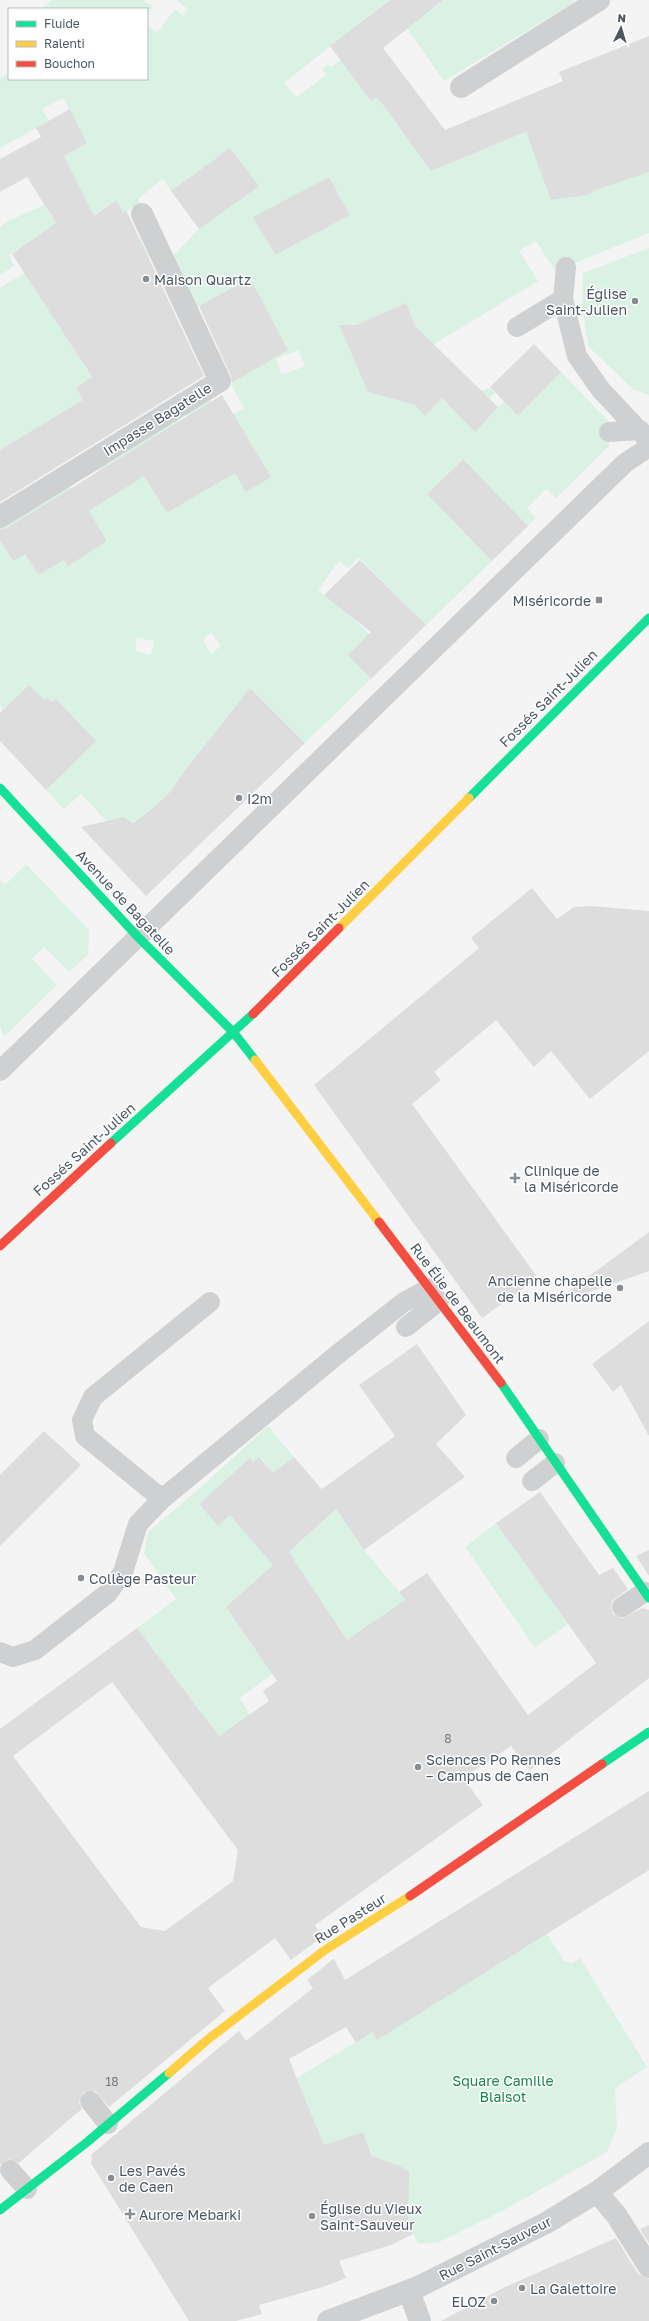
<svg xmlns="http://www.w3.org/2000/svg" width="649" height="2321" viewBox="0 0 649 2321" font-family="'Golos Text',sans-serif">
<style>
.green{fill:#d9f2e3;fill-rule:evenodd}
.building{fill:#ddddde;fill-rule:evenodd}
.lines{fill:none;stroke-linecap:round;stroke-linejoin:round}
.lane{stroke:#ced0d2;stroke-width:20}
.street{stroke:#ced0d2;stroke-width:22}
.fast{stroke:#16e098;stroke-width:9}
.slow{stroke:#ffcf43;stroke-width:9}
.jam{stroke:#f24e42;stroke-width:9}
.poi-dot{fill:#868d94;stroke:#fff;stroke-width:1.5}
.labels{text-anchor:middle;dominant-baseline:central;stroke-width:3;stroke-linejoin:round;paint-order:stroke}
.number-label{font-size:12px;fill:#707881}
.poi-label{font-size:14px;fill:#4a5661;stroke:#fff;text-anchor:start}
.street-label{font-size:14px;fill:#4a5661;stroke:#fff}
.park-label{font-size:14px;fill:#17864f;stroke:#fff}
</style>
<rect width="100%" height="100%" fill="#f4f4f4"/>
<!-- green -->
<path class="green" d="M52,0H144L153,7L147,15V9H41Z
M176,0H389L284,83L297,97L326,75L322,69L328,64L330,67L347,56L352,75L371,101L377,97L402,132L414,124L422,159L431,171L552,122L574,196L588,195L596,190L649,172V233L555,271L536,241L519,251L538,281L426,349L406,303L342,331L368,392L415,405L424,415L442,398L458,414L481,391L489,388L495,393L486,401L494,411L504,402L518,416L561,372L609,422V446L556,498L546,489L527,508L536,518L528,526L462,459L427,494L492,561L426,625L358,557L349,568L339,561L318,590L325,596L328,593L369,634L371,679L305,743L250,688L186,768L169,793L152,809L132,823L122,817L115,821L112,827L81,794L64,809L45,789L96,741L56,699L52,702L48,698L40,703L36,692L29,685L3,710L0,706V541L13,561L25,554L38,575L64,560L68,565L107,541L89,511L115,494L95,466L173,418L180,420L186,417L189,409L207,400L213,401L142,472L167,513L235,473L233,414L244,408L231,384L262,365L272,320L250,278L193,309L169,260L199,229L258,186L230,148L171,191L163,179L139,198V204L123,213L117,200L82,224L50,180L70,169L64,156L87,143L63,98L42,109L49,121L0,148V78L9,73V79H147V25L157,33L175,9L183,16L188,9ZM329,177L350,215L275,255L266,239L264,212ZM298,350L305,366L282,375L276,359ZM211,632L221,646L211,654L203,640ZM137,638L154,641L151,655L135,651Z
M443,0H573L575,2L444,81L407,28Z
M44,205L58,227L20,252L18,249L9,255L14,266L0,275V228L6,222Z
M140,238L150,258L54,318L92,378L76,388L83,400L0,450V288L29,270L118,250Z
M649,248V395L634,390L588,346L582,304L583,273Z
M66,483L72,492L0,537V524Z
M26,864L89,930L88,955L69,972L44,947L32,959L57,985L4,1037L0,1026V880L6,884Z
M268,1426L294,1457L273,1473L260,1457L253,1462L250,1459L199,1504L218,1525L230,1515L283,1538L293,1549L336,1509L364,1550L394,1586L395,1585L406,1603L347,1640L289,1552L226,1607L272,1674L240,1698L266,1743L239,1762L137,1628L176,1599L144,1553L148,1532L200,1488Z
M496,1523L568,1624L535,1648L465,1547Z
M547,1934L564,1961L572,1963L580,1958L647,2067L615,2088L617,2129L607,2152L504,2210L439,2242L418,2244L408,2222L402,2167L377,2158L374,2159L363,2132L324,2145L297,2078L372,2032L377,2039Z"/>
<!-- building -->
<path class="building" d="M390,0H443L383,48L445,130L563,81L559,72L649,36V172L596,190L588,195L551,200L526,132L431,171L377,97L371,101L330,46Z
M70,109L87,143L64,156L94,216L117,200L123,213L126,210L204,376L0,502V450L83,400L76,388L92,377L12,254L56,223L27,177L0,192V159L41,137L36,128Z
M230,148L259,186L199,229L171,191Z
M329,177L350,215L275,255L253,217Z
M250,278L288,350L232,383L231,376L199,306Z
M406,303L416,327L498,407L475,432L442,398L425,416L415,405L368,392L339,325H356Z
M534,344L561,372L518,416L490,387Z
M222,395L271,477L246,492L235,473L167,513L144,476L89,511L107,541L68,566L64,560L38,575L25,554L13,561L0,541V529L7,528Z
M463,459L528,526L492,561L427,494Z
M360,560L426,625L371,679L348,655L371,632L324,595Z
M29,685L45,700L48,698L52,702L56,699L96,741L46,790L0,741V713Z
M250,688L305,743L146,896L81,827L123,817L133,823L152,809L169,793L185,770Z
M532,888L557,919L574,907L592,906L649,911V1051L590,1099L551,1051L534,1067L496,1020L434,1072L441,1080L412,1104L538,1278L482,1318L314,1085L479,948L471,938Z
M649,1232V1271L573,1298L569,1291Z
M649,1321V1436L621,1385L613,1392L592,1364Z
M417,1344L466,1415L436,1444L465,1477L364,1550L336,1509L289,1552L347,1640L405,1600L399,1592L427,1573L528,1715L596,1663L496,1523L540,1492L599,1575L613,1568L628,1589L612,1601L611,1608L613,1614L623,1618L642,1608L649,1610V1678L530,1770L511,1746L463,1778L483,1805L315,1925L322,1937L291,1960L275,1938L208,1988L225,2011L109,2107L95,2091L83,2092L79,2102L82,2109L65,2123L19,2163L8,2159L0,2165V1729L137,1628L219,1736L269,1701L263,1691L277,1681L226,1607L273,1565L230,1515L218,1526L199,1504L250,1458L253,1462L259,1457L273,1473L294,1457L325,1493L322,1489L395,1436L359,1385ZM112,1682L238,1850L233,1881L165,1931L141,1927L13,1756Z
M44,1431L81,1465L0,1546V1475Z
M649,1550V1576L636,1556Z
M649,1791V1870L377,2040L372,2032L356,2043L346,2027L289,2059L324,2145L363,2132L372,2156L400,2166L409,2172L408,2221L413,2234L391,2245L339,2261L346,2278L323,2287L259,2305L262,2314L236,2321H189L91,2163L92,2154L239,2031L246,2041L313,1988L307,1980L332,1960L334,1959L345,1980Z
M649,2225V2243L640,2229Z
M616,2238L638,2274L649,2279V2321H441L503,2288Z"/>
<g class="lines">
<!-- lane -->
<path class="lane" d="M566,267L563,299L577,356L601,390L649,441
M517,327L563,299
M609,432L640,430
M0,1071L625,463L649,447
M406,1327L439,1301
M516,1458L539,1439
M532,1481L555,1463
M162,1499L85,1436L82,1420L93,1397L210,1302
M622,1607L645,1592
M0,1652L13,1657L35,1650L108,1593L123,1572L138,1524L162,1499L338,1354L404,1302L430,1288
M90,2101L108,2124
M10,2170L27,2189"/>
<!-- street -->
<path class="street" d="M461,87L599,0
M0,517L220,381L142,214
M597,2192L617,2216L649,2267
M409,2291L420,2321
M328,2321L418,2287L546,2223L597,2192L649,2153"/>
<!-- fast -->
<path class="fast" d="M0,788L138,937L234,1033L255,1060
M469,798L649,618
M111,1143L253,1014
M501,1383L649,1598
M602,1764L649,1732
M0,2210L86,2143L169,2073"/>
<!-- slow -->
<path class="slow" d="M339,928L469,798
M255,1060L379,1222
M169,2073L207,2040L325,1950L410,1896"/>
<!-- jam -->
<path class="jam" d="M253,1014L339,928
M379,1222L501,1383
M0,1246L111,1143
M410,1896L602,1764"/>
</g>
<!-- markers -->
<g class="poi-dot">
<circle cx="146" cy="279" r="4"/>
<circle cx="635" cy="301" r="4"/>
<rect x="595" y="596" width="8" height="8" rx="2"/>
<circle cx="239" cy="798" r="4"/>
<path d="M513 1172h4v4h4v4h-4v4h-4v-4h-4v-4h4z"/>
<circle cx="620" cy="1288" r="4"/>
<circle cx="81" cy="1578" r="4"/>
<circle cx="418" cy="1767" r="4"/>
<circle cx="111" cy="2178" r="4"/>
<path d="M128 2208h4v4h4v4h-4v4h-4v-4h-4v-4h4z"/>
<circle cx="312" cy="2216" r="4"/>
<circle cx="522" cy="2288" r="4"/>
<circle cx="494" cy="2301" r="4"/>
</g>
<g class="labels">
<!-- number labels -->
<g class="number-label">
<text x="448" y="1738">8</text>
<text x="112" y="2081">18</text>
</g>
<!-- poi labels -->
<g class="poi-label">
<text x="154" y="279">Maison Quartz</text>
<text x="627" y="293" text-anchor="end">Église<tspan x="627" dy="16">Saint-Julien</tspan></text>
<text x="591" y="600" text-anchor="end">Miséricorde</text>
<text x="247" y="798">I2m</text>
<text x="524" y="1170">Clinique de<tspan x="524" dy="16">la Miséricorde</tspan></text>
<text x="612" y="1280" text-anchor="end">Ancienne chapelle<tspan x="612" dy="16">de la Miséricorde</tspan></text>
<text x="89" y="1578">Collège Pasteur</text>
<text x="426" y="1759">Sciences Po Rennes<tspan x="426" dy="16">– Campus de Caen</tspan></text>
<text x="119" y="2170">Les Pavés<tspan x="119" dy="16">de Caen</tspan></text>
<text x="320" y="2208">Église du Vieux<tspan x="320" dy="16">Saint-Sauveur</tspan></text>
<text x="139" y="2214">Aurore Mebarki</text>
<text x="530" y="2288">La Galettoire</text>
<text x="486" y="2301" text-anchor="end">ELOZ</text>
</g>
<!-- street labels -->
<g class="street-label">
<text transform="translate(157 419) rotate(-32)">Impasse Bagatelle</text>
<text transform="translate(548 698) rotate(-45)">Fossés Saint-Julien</text>
<text transform="translate(126 902) rotate(47)">Avenue de Bagatelle</text>
<text transform="translate(320 928) rotate(-45)">Fossés Saint-Julien</text>
<text transform="translate(84 1149) rotate(-42)">Fossés Saint-Julien</text>
<text transform="translate(458 1303) rotate(53)">Rue Élie de Beaumont</text>
<text transform="translate(350 1918) rotate(-32)">Rue Pasteur</text>
<text transform="translate(495 2248) rotate(-27)">Rue Saint-Sauveur</text>
</g>
<!-- park labels -->
<g class="park-label">
<text x="503" y="2080">Square Camille<tspan x="503" dy="16">Blaisot</tspan></text>
</g>
</g>
<!-- legend -->
<rect x="8" y="8" width="140" height="72" fill="#ffffff" stroke="#b7bbc0"/>
<rect x="16" y="21" width="20" height="6" fill="#16e098" stroke="#b7bbc0"/>
<text x="44" y="28" font-size="12" fill="#4a5661">Fluide</text>
<rect x="16" y="41" width="20" height="6" fill="#ffcf43" stroke="#b7bbc0"/>
<text x="44" y="48" font-size="12" fill="#4a5661">Ralenti</text>
<rect x="16" y="61" width="20" height="6" fill="#f24e42" stroke="#b7bbc0"/>
<text x="44" y="68" font-size="12" fill="#4a5661">Bouchon</text>
<!-- north arrow -->
<g transform="translate(621 28) rotate(5)" stroke="#ffffff" stroke-width="3" paint-order="stroke">
<path d="M0-3L7 15L0 10L-7 15Z" fill="#4a5661"/>
<text y="-6" font-size="11" font-weight="bold" text-anchor="middle" fill="#4a5661">N</text>
</g>
</svg>
